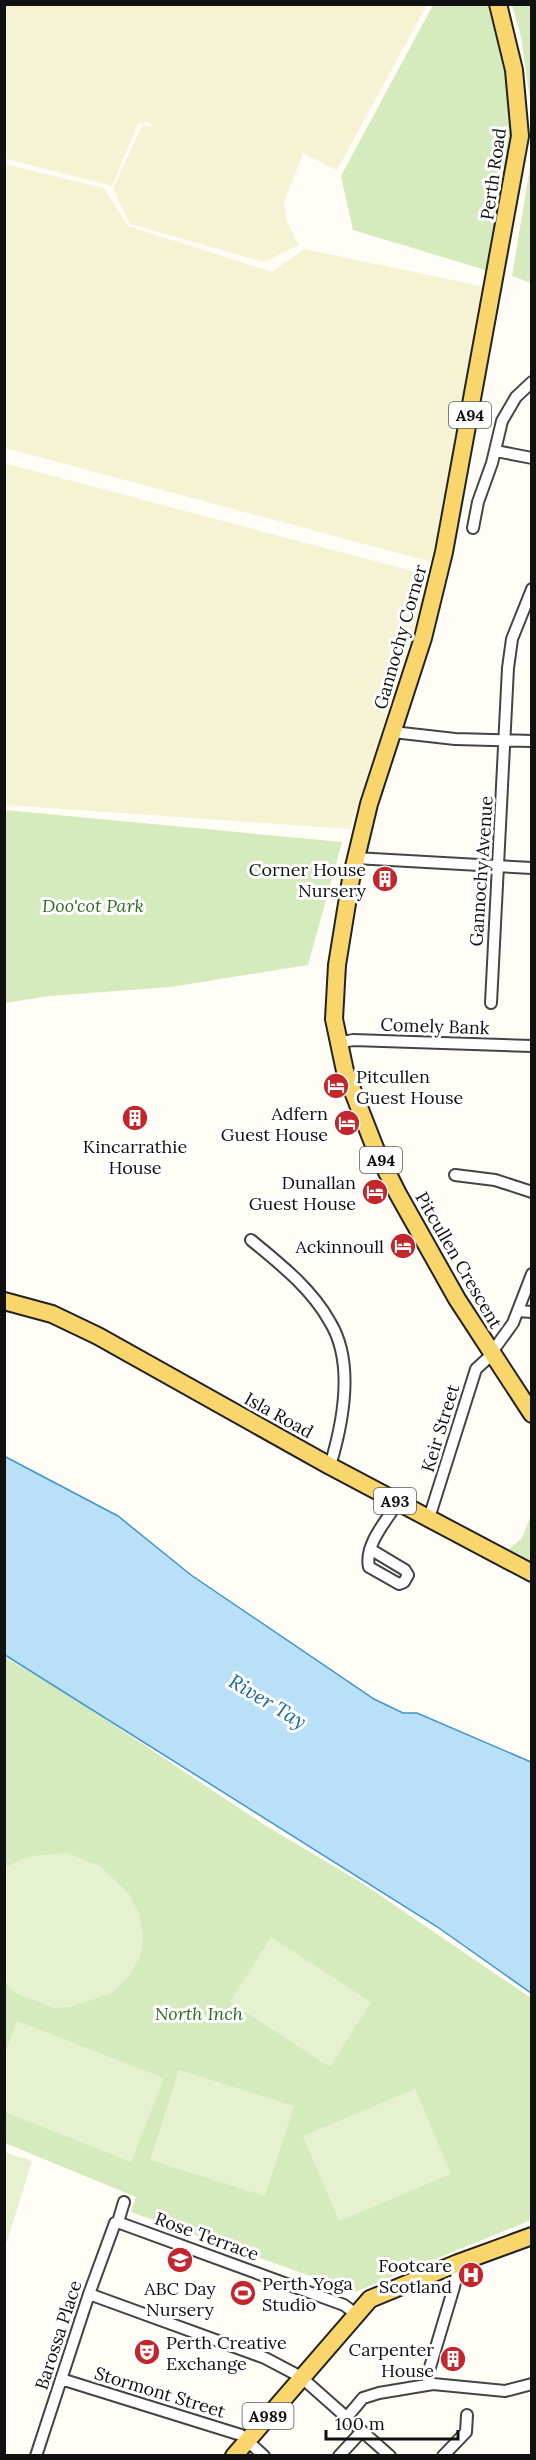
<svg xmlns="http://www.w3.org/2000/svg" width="536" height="2460" viewBox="0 0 536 2460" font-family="Lora,serif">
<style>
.farmland{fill:#f6f3d4}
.green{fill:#d5ebbd}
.pitch{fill:#e6f2cf}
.water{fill:#b9e0f7;stroke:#3f96cf;stroke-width:1.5}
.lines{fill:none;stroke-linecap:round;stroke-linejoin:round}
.street-casing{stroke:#444;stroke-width:14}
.primary-casing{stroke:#222;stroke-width:20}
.street{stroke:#fff;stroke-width:10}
.primary{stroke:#f9d66b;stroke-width:16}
.labels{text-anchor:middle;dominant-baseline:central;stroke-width:6;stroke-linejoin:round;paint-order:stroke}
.shield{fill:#fff;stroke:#585858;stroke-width:1.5}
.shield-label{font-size:16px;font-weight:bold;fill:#111}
.street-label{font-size:18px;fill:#111;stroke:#fff}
.poi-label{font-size:18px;fill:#111;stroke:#fff;text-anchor:end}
.park-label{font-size:18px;font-style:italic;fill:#2f6b1f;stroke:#fff}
.water-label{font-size:20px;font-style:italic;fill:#1768a6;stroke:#fff}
</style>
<rect width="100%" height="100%" fill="#fffdf5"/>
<!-- farmland -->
<path class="farmland" d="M4,5L5,4L427,5L337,170L303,153L284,202L287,222L299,245L264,262L130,224L113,189L142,125L155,127L147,122L138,124L112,186L5,159Z
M4,164L104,188L128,226L272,272L304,249L486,287L435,563L5,448Z
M4,463L431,576L350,829L5,805Z"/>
<!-- green -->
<path class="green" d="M433,5H492L516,107L514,147L489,271L353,230L341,176Z
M512,5H531V107L521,37Z
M531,161V283L512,276Z
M5,810L342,842L308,965L171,987L49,996L5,1003Z
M531,1515V1569L503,1554L522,1538Z
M4,1657L60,1689L263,1824L362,1883L531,1998V2220L355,2292L131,2212L136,2197L5,2143Z"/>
<!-- pitch -->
<path class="pitch" d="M67,1853L100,1866L128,1893L139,1913L143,1936L140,1957L128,1977L112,1993L70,2007L54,2008L15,1993L5,1982V1867L31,1856Z
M271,1937L371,2002L330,2067L230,2002Z
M17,2021L164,2078L131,2162L5,2112V2053Z
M179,2070L294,2106L265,2196L150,2160Z
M415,2089L451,2174L339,2221L303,2136Z
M5,2152L32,2161L7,2242L4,2241Z"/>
<!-- water -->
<path class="water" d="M4,1456L118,1516L191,1575L374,1699L403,1713H417L531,1762V1993L436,1926L5,1655Z"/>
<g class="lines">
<!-- street casing -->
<g class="street-casing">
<path id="street" d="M496,451L532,458
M473,528L478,502L492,463L502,421L516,397L532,382
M393,732L455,739L532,741
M355,858L532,868
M491,1003L508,668L512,639L532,589
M338,1043L353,1040L532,1046
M455,1175L495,1180L532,1192
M251,1240C280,1264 311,1288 330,1322C355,1363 343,1423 330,1466
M518,1311L532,1312
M429,1518L476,1369L487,1359L513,1323L532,1274
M370,1549L405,1570L408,1575L404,1582L399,1584L369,1567C364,1545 387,1520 398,1502
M118,2222L124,2202
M89,2294L265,2358L301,2377L390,2456
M61,2379L241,2435L264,2456
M428,2385V2374L454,2287L457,2273L454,2264
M347,2417L363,2398L379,2393L433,2384L505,2391L532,2384
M36,2456L89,2294L115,2223H120L344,2305L356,2314
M339,2456L362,2431
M443,2456L466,2432L467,2415"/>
</g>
<!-- primary casing -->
<g class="primary-casing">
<path id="primary" d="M498,4L514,70L520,136L444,552L423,638L369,804L351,879L337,965L334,1019L345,1071L359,1107L375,1148L398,1194L457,1299L532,1414
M4,1301L52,1314L98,1336L330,1466L532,1573
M234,2456L370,2299L458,2263L532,2236"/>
</g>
<!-- street -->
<use href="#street" class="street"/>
<!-- primary -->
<use href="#primary" class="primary"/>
</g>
<!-- icons -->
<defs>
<g id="building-disc" transform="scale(1.35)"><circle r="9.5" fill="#c4262e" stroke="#fff"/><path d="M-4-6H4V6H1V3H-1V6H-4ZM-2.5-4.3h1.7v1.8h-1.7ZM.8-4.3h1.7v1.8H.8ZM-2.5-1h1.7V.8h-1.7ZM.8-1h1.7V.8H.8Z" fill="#fff"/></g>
<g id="hotel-disc" transform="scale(1.35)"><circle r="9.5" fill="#c4262e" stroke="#fff"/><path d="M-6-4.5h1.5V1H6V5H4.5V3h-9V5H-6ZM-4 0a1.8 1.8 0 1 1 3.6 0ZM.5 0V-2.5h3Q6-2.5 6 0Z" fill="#fff"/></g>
<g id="school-disc" transform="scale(1.35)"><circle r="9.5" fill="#c4262e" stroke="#fff"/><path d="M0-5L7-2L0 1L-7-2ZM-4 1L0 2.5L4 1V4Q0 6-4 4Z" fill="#fff"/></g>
<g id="hospital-disc" transform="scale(1.35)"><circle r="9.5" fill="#c4262e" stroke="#fff"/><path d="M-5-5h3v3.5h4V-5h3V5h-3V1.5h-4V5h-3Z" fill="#fff"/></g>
<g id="stadium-disc" transform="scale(1.35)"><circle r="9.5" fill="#c4262e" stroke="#fff"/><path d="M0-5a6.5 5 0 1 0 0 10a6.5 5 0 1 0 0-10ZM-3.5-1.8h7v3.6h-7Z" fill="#fff"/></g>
<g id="theatre-disc" transform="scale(1.35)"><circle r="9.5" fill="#c4262e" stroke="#fff"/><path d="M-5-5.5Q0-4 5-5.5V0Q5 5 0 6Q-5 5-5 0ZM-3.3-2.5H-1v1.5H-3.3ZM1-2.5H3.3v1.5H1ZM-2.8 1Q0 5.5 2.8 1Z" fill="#fff"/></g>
</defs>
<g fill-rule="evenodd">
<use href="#building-disc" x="385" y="879"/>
<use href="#hotel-disc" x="336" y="1086"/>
<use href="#building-disc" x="135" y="1118"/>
<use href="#hotel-disc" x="347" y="1123"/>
<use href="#hotel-disc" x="375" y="1192"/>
<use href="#hotel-disc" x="403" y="1246"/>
<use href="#school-disc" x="180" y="2260"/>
<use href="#hospital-disc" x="471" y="2275"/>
<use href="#stadium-disc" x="243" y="2293"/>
<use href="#theatre-disc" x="147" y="2352"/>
<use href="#building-disc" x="453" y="2359"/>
</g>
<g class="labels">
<!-- shield labels -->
<g class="shield">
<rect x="449" y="402" width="42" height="26" rx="4.5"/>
<rect x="360" y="1147" width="42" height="26" rx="4.5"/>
<rect x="374" y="1488" width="42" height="26" rx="4.5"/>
<rect x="242.5" y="2403" width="51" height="26" rx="4.5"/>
</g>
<g class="shield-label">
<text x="470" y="415">A94</text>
<text x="381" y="1160">A94</text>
<text x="395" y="1501">A93</text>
<text x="268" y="2416">A989</text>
</g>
<!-- street labels -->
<g class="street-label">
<text transform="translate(493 174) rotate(-82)">Perth Road</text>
<text transform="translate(400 637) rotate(-74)">Gannochy Corner</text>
<text transform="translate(481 871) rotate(-86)">Gannochy Avenue</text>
<text transform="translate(435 1026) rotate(2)">Comely Bank</text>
<text transform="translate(459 1260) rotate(60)">Pitcullen Crescent</text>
<text transform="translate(279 1415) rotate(29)">Isla Road</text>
<text transform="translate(440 1428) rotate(-73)">Keir Street</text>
<text transform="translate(207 2236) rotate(20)">Rose Terrace</text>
<text transform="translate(58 2335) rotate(-72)">Barossa Place</text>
<text transform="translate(160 2392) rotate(17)">Stormont Street</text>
</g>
<!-- poi labels -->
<g class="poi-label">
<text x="366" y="869">Corner House<tspan x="366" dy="21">Nursery</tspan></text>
<text x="356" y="1076" text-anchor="start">Pitcullen<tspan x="356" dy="21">Guest House</tspan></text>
<text x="328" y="1113">Adfern<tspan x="328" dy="21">Guest House</tspan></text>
<text x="135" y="1146" text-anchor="middle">Kincarrathie<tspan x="135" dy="21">House</tspan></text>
<text x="356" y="1182">Dunallan<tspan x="356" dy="21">Guest House</tspan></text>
<text x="384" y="1246">Ackinnoull</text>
<text x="452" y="2265">Footcare<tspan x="452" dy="21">Scotland</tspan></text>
<text x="262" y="2283" text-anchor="start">Perth Yoga<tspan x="262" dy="21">Studio</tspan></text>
<text x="180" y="2288" text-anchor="middle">ABC Day<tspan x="180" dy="21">Nursery</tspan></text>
<text x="166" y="2342" text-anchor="start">Perth Creative<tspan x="166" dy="21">Exchange</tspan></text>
<text x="434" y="2349">Carpenter<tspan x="434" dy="21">House</tspan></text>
</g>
<!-- park labels -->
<g class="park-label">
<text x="93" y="905">Doo'cot Park</text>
<text x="199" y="2013">North Inch</text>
</g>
<!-- water labels -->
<g class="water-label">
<text transform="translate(268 1701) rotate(31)">River Tay</text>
</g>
</g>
<!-- border -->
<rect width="536" height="2460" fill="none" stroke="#111111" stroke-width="12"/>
<!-- scale -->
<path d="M326 2430v9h132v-9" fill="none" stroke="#111111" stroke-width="3"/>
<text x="335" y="2430" font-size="18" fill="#111111" stroke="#ffffff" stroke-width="4.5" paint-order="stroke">100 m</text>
</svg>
